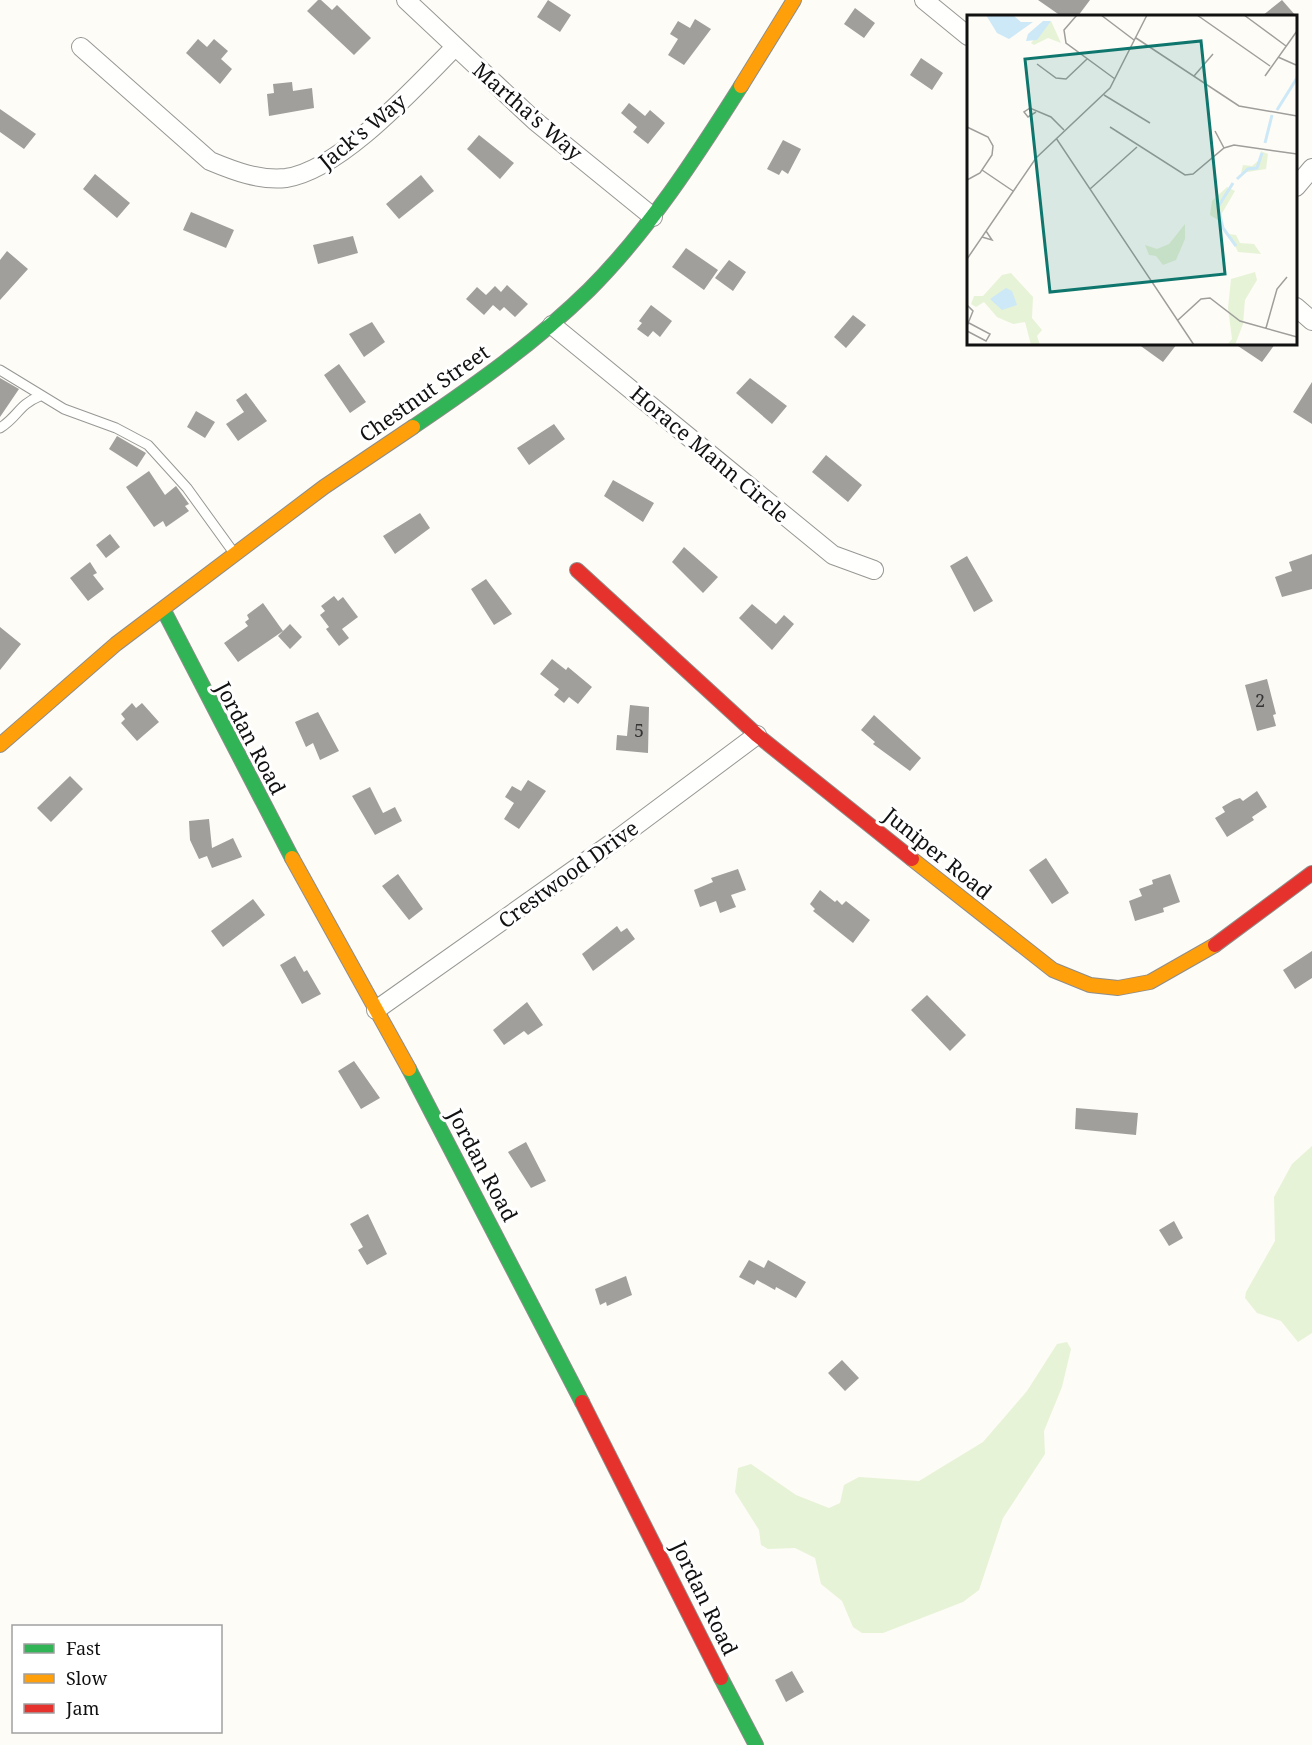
<svg xmlns="http://www.w3.org/2000/svg" width="1312" height="1745" viewBox="0 0 1312 1745" font-family="'Noto Serif',serif">
<style>
.green{fill:#e7f3d7}
.building{fill:#a19f9c}
.lines{fill:none;stroke-linecap:round;stroke-linejoin:round}
.lane-casing{stroke:#979795;stroke-width:11}
.street-casing{stroke:#979795;stroke-width:20}
.fast-casing{stroke:#8e8d8b;stroke-width:16}
.slow-casing{stroke:#8e8d8b;stroke-width:16}
.jam-casing{stroke:#8e8d8b;stroke-width:16}
.lane{stroke:#fffffe;stroke-width:9}
.street{stroke:#fffffe;stroke-width:18}
.fast{stroke:#30b455;stroke-width:14}
.slow{stroke:#ff9f0a;stroke-width:14}
.jam{stroke:#e5322d;stroke-width:14}
.labels{text-anchor:middle;dominant-baseline:central;stroke-width:6;stroke-linejoin:round;paint-order:stroke}
.number-label{font-size:18px;fill:#353434}
.street-label{font-size:21px;fill:#111;stroke:#fff}
.inset-river{fill:none;stroke:#cde8f7;stroke-width:3}
.inset-road{fill:none;stroke:#9f9e9b;stroke-width:1.5}
.view{fill:#0f766e;fill-opacity:0.15;stroke:#0f766e;stroke-width:3}
.inset-edge{fill:none;stroke:#111;stroke-width:3}
</style>
<rect width="100%" height="100%" fill="#fdfcf7"/>
<!-- green -->
<path class="green" d="M1312,1146V1333L1298,1342L1281,1321L1257,1313L1245,1298L1246,1292L1275,1241L1274,1197L1292,1164Z
M1067,1342L1071,1349L1062,1387L1044,1431L1045,1454L1003,1518L979,1590L963,1602L883,1633H862L853,1627L842,1601L821,1584L815,1558L795,1548L768,1549L761,1545L759,1530L735,1492L738,1468L751,1464L796,1495L829,1508L840,1503L844,1485L859,1477L919,1481L983,1442L1027,1391L1057,1344Z"/>
<!-- building -->
<path class="building" d="M318,0H321L332,10L337,5L371,38L354,55L307,11Z
M548,0L571,15L560,32L537,17Z
M1038,0H1090L1078,16H1061Z
M1282,0L1296,16H1262Z
M855,8L875,23L864,38L844,24Z
M695,19L711,29L684,65L668,55L678,39L670,34L678,21L690,28Z
M198,39L207,47L214,39L228,51L221,59L232,69L220,84L186,53Z
M921,58L943,73L932,90L910,75Z
M292,82L293,91L312,88L314,108L269,116L267,94L274,93L273,84Z
M629,103L645,116L650,110L665,123L648,144L633,132L637,127L621,113Z
M0,109L36,134L24,149L0,132Z
M479,135L514,163L500,179L467,149Z
M783,140L801,149L788,174L782,170L779,175L767,169Z
M95,174L130,203L117,218L83,189Z
M421,175L434,191L399,219L386,204Z
M191,212L234,230L226,248L183,230Z
M353,236L358,253L318,264L313,245Z
M686,248L718,270L704,290L672,267Z
M7,251L28,269L0,300V260Z
M729,260L746,272L733,291L715,278Z
M507,285L528,304L515,317L504,307L500,311L493,305L484,315L466,299L477,287L486,295L495,286L501,292Z
M651,305L672,321L660,337L653,331L648,337L637,329L642,323L639,321Z
M853,315L866,325L846,348L834,337Z
M372,322L385,342L364,357L349,334Z
M1138,344H1177L1163,362Z
M1235,344H1275L1262,362Z
M339,364L366,402L350,413L324,375Z
M0,378L19,389L0,417Z
M750,378L787,406L772,424L736,393Z
M1312,382V424L1293,412Z
M246,393L267,421L238,441L226,424L244,412L236,400Z
M196,411L215,422L205,438L187,427Z
M554,424L565,439L529,465L517,448Z
M117,436L146,453L137,467L109,449Z
M826,455L862,485L848,502L812,472Z
M149,471L165,495L176,486L189,504L185,506L189,511L166,527L163,521L154,527L126,487Z
M613,480L654,503L643,522L604,496Z
M420,513L430,528L395,554L383,536Z
M110,534L120,547L106,558L96,545Z
M684,547L718,577L703,593L672,562Z
M1312,554V589L1282,597L1275,577L1292,571L1289,562Z
M967,556L993,601L974,612L950,566Z
M90,562L97,573L93,575L104,589L88,601L70,578Z
M486,579L512,614L494,625L471,589Z
M334,596L338,601L343,597L358,617L342,629L349,638L339,646L326,629L329,627L320,615L325,611L321,606Z
M263,603L283,631L238,662L224,643L248,626L245,622L249,619L247,615Z
M752,604L776,624L784,615L794,624L772,650L739,618Z
M290,624L302,637L290,649L278,636Z
M0,627L21,644L0,670Z
M552,659L566,670L568,667L592,687L578,704L569,697L564,703L554,695L559,689L540,674Z
M1267,679L1276,714L1273,715L1276,726L1257,731L1245,685Z
M132,703L136,708L142,703L159,722L137,741L121,723L125,719L121,714Z
M630,705L649,707L648,753L616,750L617,735L627,736Z
M318,712L339,751L320,760L313,743L306,747L295,722Z
M874,715L921,758L910,771L873,744L875,742L861,730Z
M70,776L83,789L51,822L37,808Z
M528,780L546,791L519,829L504,819L514,803L505,797L512,786L521,791Z
M370,787L383,813L395,807L402,821L375,835L352,796Z
M1257,791L1267,807L1252,817L1254,820L1227,837L1215,818L1225,812L1222,807L1234,800L1240,798L1243,801Z
M209,819L212,848L233,838L242,857L212,868L207,856L199,859L190,840L189,821Z
M1046,858L1069,893L1052,904L1029,870Z
M738,869L746,890L731,895L736,907L720,913L716,901L700,907L694,890L713,882L711,878Z
M398,874L423,909L409,920L382,886Z
M1170,874L1180,902L1163,908L1164,912L1135,921L1129,901L1142,896L1139,889L1153,884L1152,880Z
M820,890L835,902L837,900L842,905L846,901L870,920L853,943L813,911L815,909L810,904Z
M253,899L265,915L223,947L211,931Z
M617,926L621,932L627,928L635,939L593,971L582,954Z
M1312,951V978L1295,989L1283,970Z
M295,956L304,972L307,970L321,994L302,1004L280,965Z
M927,995L966,1035L950,1051L911,1010Z
M527,1002L543,1025L528,1035L524,1031L504,1045L493,1030Z
M354,1061L380,1098L361,1109L338,1071Z
M1076,1108L1138,1113L1136,1135L1075,1129Z
M526,1142L546,1181L531,1188L508,1152Z
M368,1214L387,1254L367,1265L358,1250L363,1247L350,1224Z
M1174,1221L1183,1238L1169,1246L1159,1230Z
M749,1260L764,1268L768,1260L806,1282L796,1298L776,1287L775,1290L757,1280L754,1285L739,1277Z
M626,1276L632,1295L607,1306L606,1302L600,1305L595,1289Z
M842,1360L859,1378L845,1391L828,1373Z
M792,1671L804,1692L786,1702L775,1680Z"/>
<g class="lines">
<!-- lane casing -->
<g class="lane-casing">
<path id="lane" d="M0,370L64,409L116,428L148,445L187,488L234,553
M0,428C18,417 18,405 40,396"/>
</g>
<!-- street casing -->
<g class="street-casing">
<path id="street" d="M406,0L535,121L653,217
M924,0L968,36
M81,47L210,161C234,171 260,181 286,178C341,170 416,86 455,47
M1296,187L1312,168
M1296,307L1312,321
M552,325L833,555L874,570
M376,1010L619,838L757,735"/>
</g>
<!-- fast casing -->
<g class="fast-casing">
<path id="fast" d="M413,427C475,385 536,342 589,290C649,230 696,157 741,86
M163,609L292,858
M409,1069L582,1402
M721,1678L756,1745"/>
</g>
<!-- slow casing -->
<g class="slow-casing">
<path id="slow" d="M741,86L794,0
M0,745L116,644L324,487L413,427
M292,858L409,1069
M912,859L1053,970L1090,985L1118,988L1150,982L1215,945"/>
</g>
<!-- jam casing -->
<g class="jam-casing">
<path id="jam" d="M577,570L757,735L912,859
M1215,945L1312,873
M582,1402L721,1678"/>
</g>
<!-- lane -->
<use href="#lane" class="lane"/>
<!-- street -->
<use href="#street" class="street"/>
<!-- fast -->
<use href="#fast" class="fast"/>
<!-- slow -->
<use href="#slow" class="slow"/>
<!-- jam -->
<use href="#jam" class="jam"/>
</g>
<g class="labels">
<!-- number labels -->
<g class="number-label">
<text x="1260" y="700">2</text>
<text x="639" y="730">5</text>
</g>
<!-- street labels -->
<g class="street-label">
<text transform="translate(528 111) rotate(41)">Martha's Way</text>
<text transform="translate(362 131) rotate(-39)">Jack's Way</text>
<text transform="translate(424 393) rotate(-35)">Chestnut Street</text>
<text transform="translate(710 454) rotate(40)">Horace Mann Circle</text>
<text transform="translate(251 738) rotate(62)">Jordan Road</text>
<text transform="translate(938 853) rotate(39)">Juniper Road</text>
<text transform="translate(568 874) rotate(-36)">Crestwood Drive</text>
<text transform="translate(483 1165) rotate(62)">Jordan Road</text>
<text transform="translate(705 1598) rotate(64)">Jordan Road</text>
</g>
</g>
<!-- overview -->
<g transform="translate(967 15)">
<rect width="330" height="330" fill="#fdfcf7"/>
<path d="M84,6L94,28L81,23L67,30L64,28ZM294,136L301,139L299,154L274,158L276,150L285,151L292,145ZM260,172L268,176L251,205L243,200L245,186ZM218,209V224L209,245L196,250L189,241L182,240L178,230L190,234L202,229ZM262,219L269,220L273,228L287,229L294,239L271,237ZM288,257L290,265L278,285L276,309L268,330H260L265,324L261,293L264,264ZM44,258L66,282L65,303L75,315L70,321L73,330H64L58,307L46,309L30,302L17,287L9,292L4,289L7,281H16L35,260Z" fill="#e7f3d7"/>
<path d="M19,0H46L54,7H66L42,24L30,18ZM76,6H84L70,25L59,26L61,19ZM39,273L45,276L50,290L35,295L23,284Z" fill="#cde8f7"/>
<path class="inset-river" d="M310,95L330,63M298,128L305,100M270,164L281,154L290,153L295,138M266,168L251,192L256,213L269,231"/>
<path class="inset-road" d="M110,0L97,15L99,28L148,64M134,0L167,25M230,0L303,51M277,0L319,31M169,23L272,91L330,101M311,42L329,50M70,49L89,63L99,64L120,44M227,61L246,39M298,61L330,16M137,80L183,108M69,97L61,102L57,97L63,93L84,102L97,115M0,112L21,122L26,131L25,140L13,158L0,165M143,112L218,160L226,159L257,133L267,130L330,139M248,116L257,133M89,123L227,330M15,155L46,176M123,174L170,132M15,222L25,225L19,216M0,244L69,143L143,73L180,0M0,290L6,296L0,311M211,305L234,284L243,283L273,306L330,322M299,313L310,274L320,262M0,316L19,326L23,319L2,308"/>
<path class="view" d="M234,26L258,259L83,277L58,44Z"/>
<rect width="330" height="330" class="inset-edge"/>
</g>
<!-- legend -->
<rect x="12" y="1625" width="210" height="108" fill="#ffffff" stroke="#a0a0a0" stroke-width="1.5"/>
<rect x="24" y="1644" width="30" height="9" fill="#30b455" stroke="#a0a0a0" stroke-width="1.5"/>
<text x="66" y="1655" font-size="18" fill="#111111">Fast</text>
<rect x="24" y="1674" width="30" height="9" fill="#ff9f0a" stroke="#a0a0a0" stroke-width="1.5"/>
<text x="66" y="1685" font-size="18" fill="#111111">Slow</text>
<rect x="24" y="1704" width="30" height="9" fill="#e5322d" stroke="#a0a0a0" stroke-width="1.5"/>
<text x="66" y="1715" font-size="18" fill="#111111">Jam</text>
</svg>
